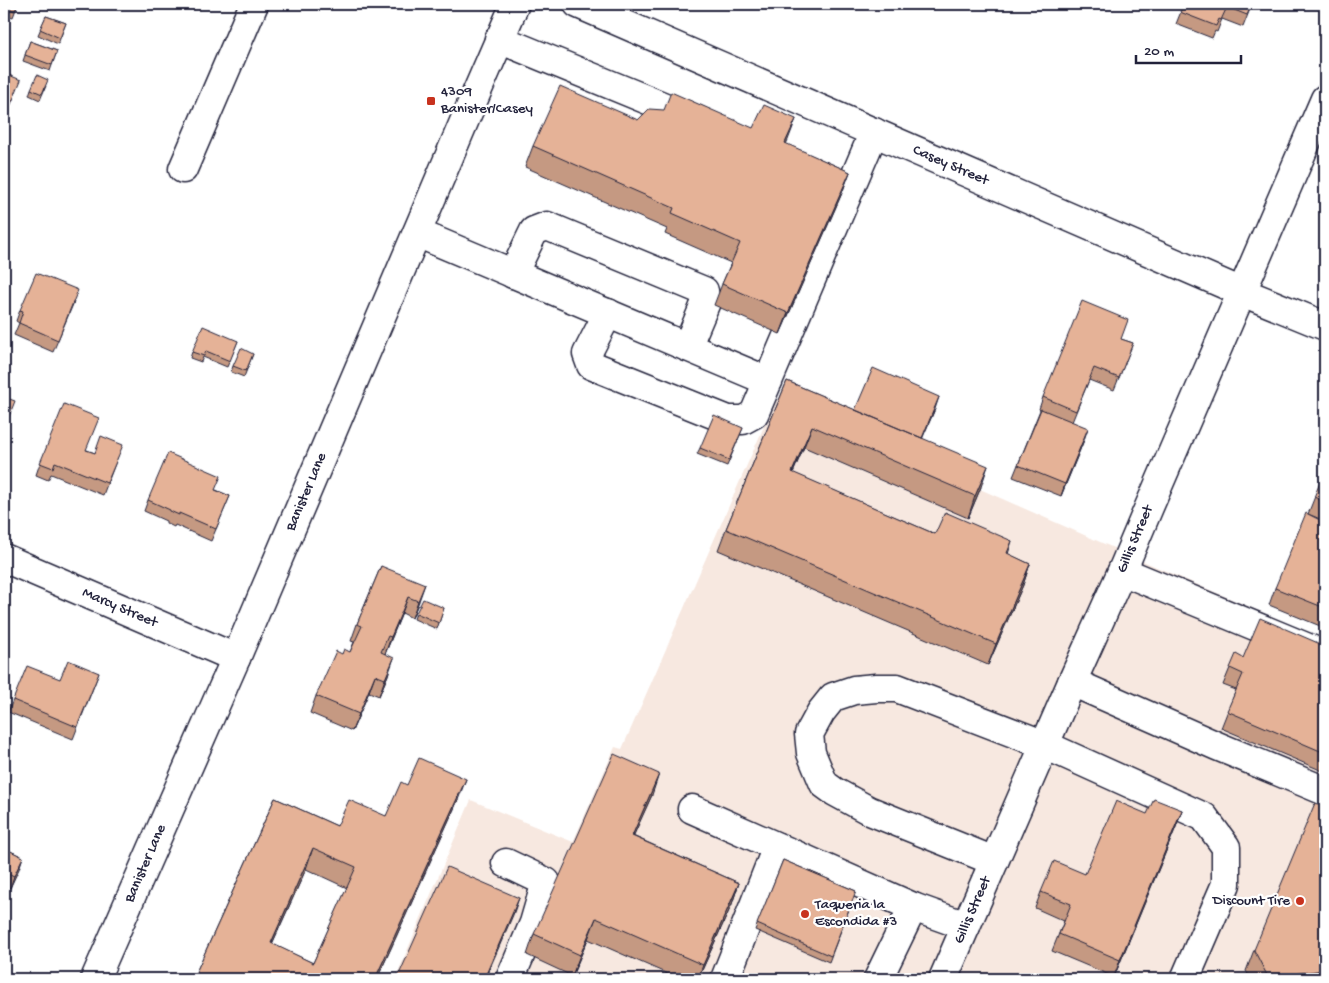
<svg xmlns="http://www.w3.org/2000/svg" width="1329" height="983" viewBox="0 0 1329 983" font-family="'Gochi Hand',sans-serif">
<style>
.built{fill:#f7e8e0}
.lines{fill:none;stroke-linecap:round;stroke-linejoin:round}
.minor-casing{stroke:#22223b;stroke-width:31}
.minor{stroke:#fff;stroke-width:28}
.wall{fill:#c59982;stroke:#22223b;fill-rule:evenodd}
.shaded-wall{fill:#a07d6a;stroke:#22223b}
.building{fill:#e5b297;stroke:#22223b;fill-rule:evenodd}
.poi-dot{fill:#c8321e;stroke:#fff;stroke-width:2}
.labels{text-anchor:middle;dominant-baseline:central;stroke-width:4.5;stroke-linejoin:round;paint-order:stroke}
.poi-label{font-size:15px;fill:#22223b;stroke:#fff;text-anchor:start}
.street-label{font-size:15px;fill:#22223b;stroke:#fff}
</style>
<rect width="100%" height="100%" fill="#fff"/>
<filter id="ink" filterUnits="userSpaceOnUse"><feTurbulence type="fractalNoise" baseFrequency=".02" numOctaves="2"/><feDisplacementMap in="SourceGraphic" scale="10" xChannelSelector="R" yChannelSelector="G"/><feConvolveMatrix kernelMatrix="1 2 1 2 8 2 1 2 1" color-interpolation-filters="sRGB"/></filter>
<g filter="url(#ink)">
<!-- built -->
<path class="built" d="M776,399L1177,576L1325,639V979H395L471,800L573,842L615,747L622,749Z"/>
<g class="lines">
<!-- minor casing -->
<g class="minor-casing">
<g id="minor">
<path id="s1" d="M578,4L1242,292L1325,326"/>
<path d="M499,39L699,121"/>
<path d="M183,169L254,4"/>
<path d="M417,233L768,381"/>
<path d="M513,274L534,231L547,226L704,291L706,302L687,347"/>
<path d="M608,313L587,354L591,365L728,420H743L754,414L874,132"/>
<path id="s2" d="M4,558L236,658"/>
<path d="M1122,571L1325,655"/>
<path d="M1072,682L1217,746L1325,791"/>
<path d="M692,809L913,907"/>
<path d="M994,861L870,811L835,792L824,784L811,753L809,734L821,712L833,697L854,690L876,688H897L1045,745L1204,817L1226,847V884L1185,979"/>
<path d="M506,863L546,882L534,923L510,979"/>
<path id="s3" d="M95,979L236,658L466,117L515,4"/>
<path d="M725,979L777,847"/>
<path d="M878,979L913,907L966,926"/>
<path id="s4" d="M943,979L1072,682L1122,571L1149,507L1325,99"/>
</g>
</g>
<!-- minor -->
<use href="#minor" class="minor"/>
</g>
<!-- wall -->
<path class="wall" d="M4,4H18L13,17L4,14Z
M1184,4H1252L1243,27L1222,19L1217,32L1215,31L1212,38L1176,24Z
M46,16L66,23L58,44L38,35Z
M30,41L57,51L50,71L23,61Z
M4,73L16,92L4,120Z
M46,86L40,100L29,95L31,89Z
M638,120L786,144L850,172L842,193L780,334L714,305L722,284L731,263L665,234L667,229L525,167L533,146Z
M74,302L53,352L14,335L19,323L16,321L20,310Z
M1121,339L1133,343L1114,390L1089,380L1072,422L1084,440L1061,496L1013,477L1040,410L1039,409L1043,397Z
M238,341L227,367L203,357L201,362L190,358L192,352Z
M253,354L244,377L231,372L233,366Z
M787,381L855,410L935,409L922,438L981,487L968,518L804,447L793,473L935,534L1012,541L1008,554L1030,564L1023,585L988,665L718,550L726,529Z
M743,428L727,466L697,454L700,448Z
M87,450L95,453L118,456L103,495L51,474L48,480L36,475L40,463Z
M1325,471V521L1308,514Z
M216,490L230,496L211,541L175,525L174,527L166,523V521L144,511L148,500Z
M1319,522L1325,525V628L1269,605L1275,588Z
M381,566L419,601L412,618L402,613L385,654L388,675L379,696L369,692L352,731L310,713L316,696L342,654L350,652L354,642L351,641L357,624Z
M444,608L437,629L414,619L416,613Z
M1325,646V772L1221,728L1236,690L1223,685L1230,668L1243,658Z
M99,673L73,739L8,712L13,700L60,679Z
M407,785L458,800L377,979H193L275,798L337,826L386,816ZM306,869L347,888L313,963L272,944Z
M652,795L633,836L739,883L732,904L698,979H679L588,939L572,976L527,955L534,934Z
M1182,810L1176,827L1114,977L1052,951L1064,921L1035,908L1041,892L1085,874L1147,814Z
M4,848L23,857L10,888L4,885Z
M783,860L856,891L829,962L755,930Z
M1254,950L1325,979H1251L1246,971Z"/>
<!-- shaded-wall -->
<path class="shaded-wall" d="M796,119L788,140L777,164L785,143Z
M850,172L842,193L780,334L788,313Z
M939,397L935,409L917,451L921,439Z
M812,426L804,447L784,493L792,472Z
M1088,428L1084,440L1061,496L1065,484Z
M988,466L981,487L968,518L975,496Z
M1030,564L1023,585L988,665L996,644Z
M425,584L419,601L412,618L418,601Z
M408,597L402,613L385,654L391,637Z
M394,658L388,675L379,696L385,679Z
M375,675L369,692L352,731L359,714Z
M659,774L652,795L624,857L632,836Z
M466,779L458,800L377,979H375Z
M1182,810L1176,827L1114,977L1120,960Z
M313,848L306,869L263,964L271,943Z
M23,857L19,869L10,888L14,876Z
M739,883L732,904L698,979L703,965Z
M519,898L513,915L485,979H484Z
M596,918L588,939L572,976L580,955Z
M1325,970V979H1267L1268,977Z"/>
<!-- building -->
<path class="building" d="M4,4H18L15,11L4,7Z
M1184,4H1252L1247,15L1227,7L1221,20L1219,19L1216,26L1180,12Z
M46,16L66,23L60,38L40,29Z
M30,41L57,51L52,65L25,55Z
M4,73L21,80L9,109L4,107Z
M37,75L48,80L42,94L31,89Z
M560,86L638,120L649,109L664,110L671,92L753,128L764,105L796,119L785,143L850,172L788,313L722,284L740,243L672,213L674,208L533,146Z
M36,273L78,290L58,340L19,323L23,311L20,310Z
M1082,301L1128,320L1121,339L1133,343L1119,378L1094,368L1076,411L1043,397Z
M203,326L238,341L230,361L206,351L204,356L192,352Z
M241,348L253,354L246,371L233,366Z
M873,368L939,397L922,438L855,410Z
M787,381L988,466L975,496L812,426L792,472L935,534L945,512L1012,541L1007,553L1030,564L996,644L726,529Z
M4,397L15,401L4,429Z
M64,404L99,418L86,450L95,453L101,436L123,445L107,483L55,462L53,468L40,463Z
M1041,409L1088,428L1065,484L1018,465Z
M714,415L743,428L729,460L700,448Z
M168,453L221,476L215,490L230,496L216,529L179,513V515L170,511V510L148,500Z
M1325,471V502L1314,497Z
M1306,513L1320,520L1319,522L1325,525V608L1275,588Z
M381,566L425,584L418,601L408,597L391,637L388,636L381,652L394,658L385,679L375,675L359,714L316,696L336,651L342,654L344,649L350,652L362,626L357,624Z
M423,599L444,608L439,623L416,613Z
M1260,618L1325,646V753L1227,711L1243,674L1230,668L1236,654L1243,658Z
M68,660L99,673L77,727L13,700L27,666L60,679Z
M614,754L659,774L632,836L739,883L703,965L596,918L580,955L534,934Z
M419,758L466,779L375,979H321L316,977L315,979H193L275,798L337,826L349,800L386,816L401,782L407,785ZM313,848L356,867L313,963L271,943Z
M1154,799L1182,810L1120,960L1059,934L1071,904L1041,892L1054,861L1085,874L1116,801L1147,814Z
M1315,803L1325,807V970L1268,977L1254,950Z
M4,848L23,857L14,876L6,872L4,877Z
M783,860L856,891L831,956L757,924Z
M447,867L519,898L484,979H397Z"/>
</g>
<!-- markers -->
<g class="poi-dot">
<rect x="426" y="96" width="10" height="10" rx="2.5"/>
<circle cx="1300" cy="901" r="5"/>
<circle cx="805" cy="914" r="5"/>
</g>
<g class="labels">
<!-- poi labels -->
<g class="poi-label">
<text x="441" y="92">4309<tspan x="441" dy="17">Banister/Casey</tspan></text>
<text x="1290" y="901" text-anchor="end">Discount Tire</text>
<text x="815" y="905">Taqueria la<tspan x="815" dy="17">Escondida #3</tspan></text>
</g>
<!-- street labels -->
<g class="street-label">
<text stroke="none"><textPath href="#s1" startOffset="406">Casey Street</textPath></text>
<text stroke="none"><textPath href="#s3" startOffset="531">Banister Lane</textPath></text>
<text stroke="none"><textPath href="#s4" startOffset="480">Gillis Street</textPath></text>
<text stroke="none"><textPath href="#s2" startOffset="126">Marcy Street</textPath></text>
<text stroke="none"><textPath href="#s3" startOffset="126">Banister Lane</textPath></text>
<text stroke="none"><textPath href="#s4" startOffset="75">Gillis Street</textPath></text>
</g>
</g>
<!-- margin -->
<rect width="1329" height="983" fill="none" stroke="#fff" stroke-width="20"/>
<rect x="10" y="10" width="1309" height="963" fill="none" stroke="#22223b" stroke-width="2" filter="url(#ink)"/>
<!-- scale -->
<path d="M1136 55v8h105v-8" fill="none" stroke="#22223b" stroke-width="2.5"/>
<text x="1144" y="55" font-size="15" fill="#22223b" stroke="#ffffff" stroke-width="4" paint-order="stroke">20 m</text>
</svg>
